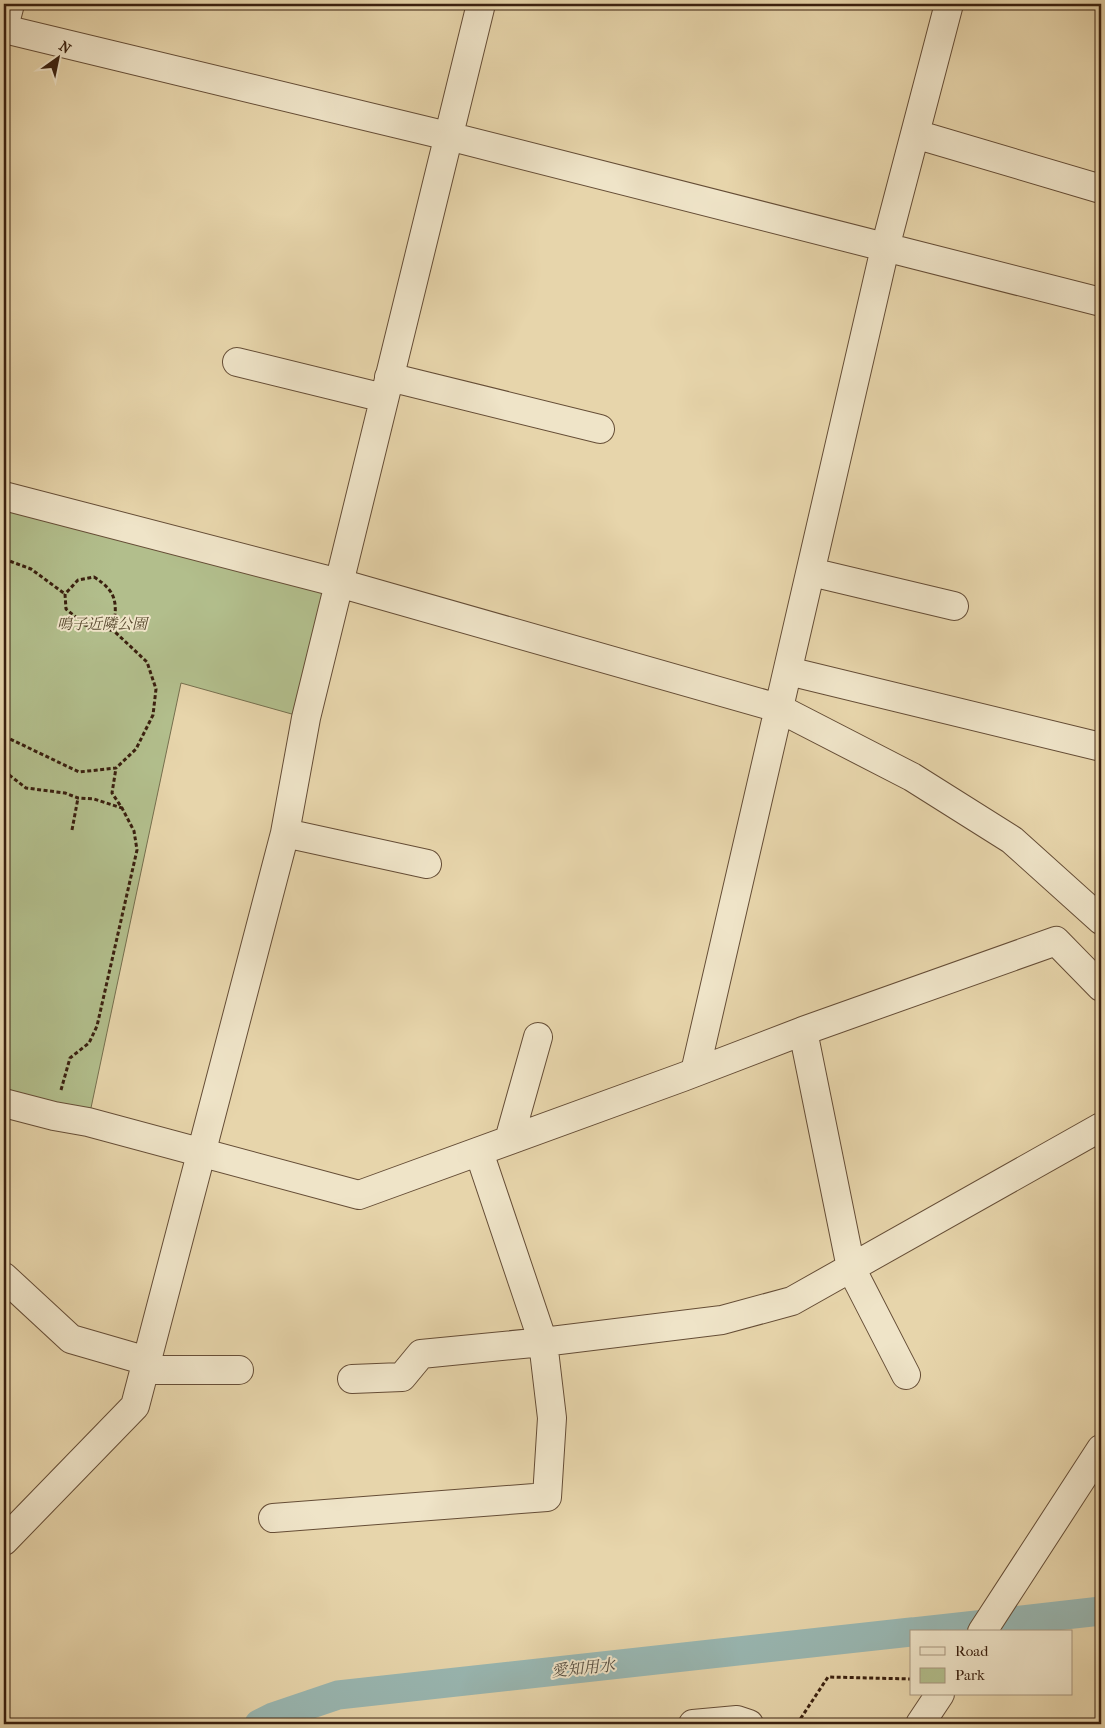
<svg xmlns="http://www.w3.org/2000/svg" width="1105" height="1728" viewBox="0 0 1105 1728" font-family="'IM FELL French Canon','Noto Serif JP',serif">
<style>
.green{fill:#b2be8c;stroke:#766f4e}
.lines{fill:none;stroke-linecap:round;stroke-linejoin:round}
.canal{stroke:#99b7b2;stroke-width:29}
.minor-casing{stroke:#654d36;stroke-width:30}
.path{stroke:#3a200f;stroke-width:3;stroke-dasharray:4 2.5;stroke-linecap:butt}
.minor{stroke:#efe4c8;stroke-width:28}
.labels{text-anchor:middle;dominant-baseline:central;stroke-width:4;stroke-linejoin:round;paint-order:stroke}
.park-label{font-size:15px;font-style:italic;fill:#58482e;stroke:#efe4c8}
.water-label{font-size:16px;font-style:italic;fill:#564d40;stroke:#efe4c8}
</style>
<rect width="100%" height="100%" fill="#e7d5ab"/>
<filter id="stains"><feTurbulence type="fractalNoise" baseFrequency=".004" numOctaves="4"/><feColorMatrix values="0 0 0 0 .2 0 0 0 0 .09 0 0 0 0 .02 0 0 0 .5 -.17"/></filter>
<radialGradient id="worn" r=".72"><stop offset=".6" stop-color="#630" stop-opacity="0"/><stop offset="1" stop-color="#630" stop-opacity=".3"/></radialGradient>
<!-- green -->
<path class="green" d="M4,496L339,583L306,718L181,683L88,1122L4,1103Z"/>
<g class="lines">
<!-- canal -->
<path class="canal" d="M913,1632L1101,1611
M259,1724L273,1717L338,1695L911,1632"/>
<!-- minor casing -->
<g class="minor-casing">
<path id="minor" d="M4,27L10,4
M4,29L448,136L1101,302
M915,134L1101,189
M237,362L384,398
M389,377L600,429
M4,496L339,583L778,708L912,777L1012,840L1101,920
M811,572L954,606
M788,671L1101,747
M285,833L427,864
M803,1031L851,1268L906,1375
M695,1072L885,248L949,4
M4,1103L54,1116L88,1122L359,1195L683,1077L803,1031L1056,941L1101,987
M509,1140L538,1037
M4,1277L71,1339L147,1361
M145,1370H239
M352,1379L402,1377L421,1354L543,1342L722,1320L792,1301L1101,1127
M273,1518L547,1497L552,1418L543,1342L479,1152
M4,1541L135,1406L285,833L306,718L481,4
M982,1632L1101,1449
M693,1724L737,1720L749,1724
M920,1724L940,1694"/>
</g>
<!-- path -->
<path class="path" d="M4,559L31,569L65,594
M4,738H8L79,772L116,768L136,749L153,715L156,689L147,662L114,631L85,625L66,609L65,594L78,580L94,577C119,593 116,603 114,631
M4,771L26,788L65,793L78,798L94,799L122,808L112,793L116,768
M72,830L78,798
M61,1090L70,1058L89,1043L97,1026L137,850L134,831L122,808
M797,1724L828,1677L911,1679"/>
<!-- minor -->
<use href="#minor" class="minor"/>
</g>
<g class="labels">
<!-- park labels -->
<g class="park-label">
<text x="102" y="624">鳴子近隣公園</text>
</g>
<!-- water labels -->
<g class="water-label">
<text transform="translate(583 1668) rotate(-6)">愛知用水</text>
</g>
</g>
<!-- margin -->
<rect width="1105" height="1728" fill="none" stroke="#e7d5ab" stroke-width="20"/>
<rect x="5" y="5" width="1095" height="1718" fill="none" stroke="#3a200f" stroke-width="2.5"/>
<rect x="10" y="10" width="1085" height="1708" fill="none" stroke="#3a200f"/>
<!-- legend -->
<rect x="910" y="1630" width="162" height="65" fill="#efe4c8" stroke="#a7967e"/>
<rect x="920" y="1647" width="25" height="8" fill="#efe4c8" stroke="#a7967e"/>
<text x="955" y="1656" font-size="15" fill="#3a200f">Road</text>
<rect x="920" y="1668" width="25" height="15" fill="#b2be8c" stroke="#a7967e"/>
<text x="955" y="1680" font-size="15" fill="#3a200f">Park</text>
<!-- north arrow -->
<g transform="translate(58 58) rotate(33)" stroke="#efe4c8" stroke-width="4" paint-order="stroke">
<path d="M0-4L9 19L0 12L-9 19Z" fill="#3a200f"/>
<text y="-8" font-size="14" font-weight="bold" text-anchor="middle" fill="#3a200f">N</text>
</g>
<rect width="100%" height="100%" filter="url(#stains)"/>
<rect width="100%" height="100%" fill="url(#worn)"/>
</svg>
